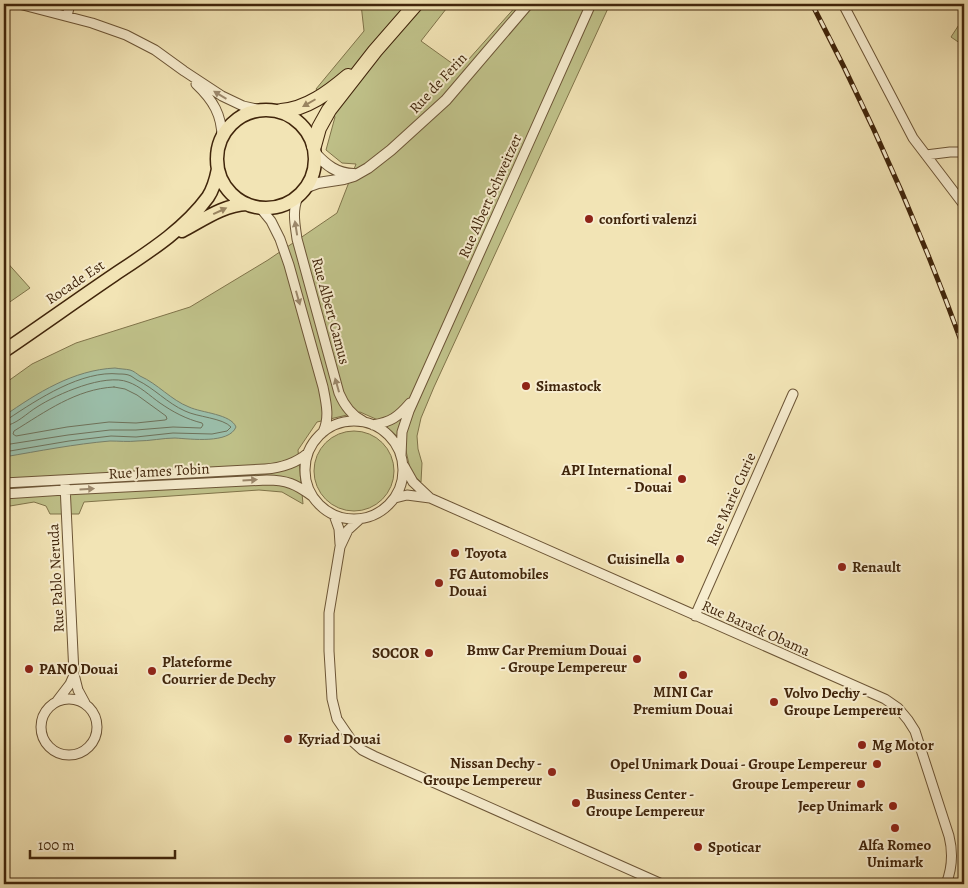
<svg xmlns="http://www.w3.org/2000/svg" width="968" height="888" viewBox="0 0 968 888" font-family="Alegreya,serif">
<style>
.green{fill:#c0c28a;stroke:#80744a}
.water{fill:#9bbfab;stroke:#77816b}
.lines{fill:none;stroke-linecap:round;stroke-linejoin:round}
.shore{stroke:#6e725b;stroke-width:1}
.minor-casing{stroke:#6c5536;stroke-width:11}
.tertiary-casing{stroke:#6c5536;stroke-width:12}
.primary-casing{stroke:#40250b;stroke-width:15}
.trunk-casing{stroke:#40250b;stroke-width:16}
.minor{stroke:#f7edcf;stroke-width:9}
.tertiary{stroke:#f7edcf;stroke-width:10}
.primary{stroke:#f2e4b5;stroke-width:12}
.trunk{stroke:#f2e4b5;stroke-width:14}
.rail-casing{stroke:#40250b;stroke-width:5}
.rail{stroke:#f7edcf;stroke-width:3;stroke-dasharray:9;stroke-linecap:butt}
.oneway{fill:#9c896d}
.oneway2{fill:#998460}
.poi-dot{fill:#8f2418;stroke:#f7edcf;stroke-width:2}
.labels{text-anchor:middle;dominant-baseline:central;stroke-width:4;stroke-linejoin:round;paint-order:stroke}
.street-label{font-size:15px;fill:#40250b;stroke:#f7edcf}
.poi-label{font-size:15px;font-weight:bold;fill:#40250b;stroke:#f7edcf;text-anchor:start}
</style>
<rect width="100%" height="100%" fill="#f2e4b5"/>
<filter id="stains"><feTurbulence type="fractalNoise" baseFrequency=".004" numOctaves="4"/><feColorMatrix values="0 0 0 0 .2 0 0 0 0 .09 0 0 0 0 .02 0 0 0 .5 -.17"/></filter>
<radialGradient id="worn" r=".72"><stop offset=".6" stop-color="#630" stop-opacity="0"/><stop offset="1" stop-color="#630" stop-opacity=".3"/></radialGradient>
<!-- green -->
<path class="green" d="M361,4H450L421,41L460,69L518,4H610L434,387L421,418L417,436L418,449L422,463L421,482L411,473L404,442L378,420L360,412L317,422L298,450L303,504L282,492L259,490L84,502L79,514H50L46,506L34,502L4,507V384L32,364L76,343L190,307L268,260L337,213L356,164L342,163L326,150L335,117L316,89L364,31Z
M964,17V46L951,37Z
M4,259L30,288L4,306Z
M314 471a40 40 0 1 1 80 0a40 40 0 1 1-80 0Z"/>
<!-- water -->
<path class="water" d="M115,368C120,369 126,369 130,370C134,371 137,374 140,376C158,384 171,400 189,407C202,413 231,414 236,427C229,444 191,439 175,438C163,438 150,441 137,441C128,442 119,441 110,441C75,444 39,451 4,457V416C37,393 73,370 115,368Z"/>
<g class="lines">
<!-- shore -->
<path class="shore" d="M114,387L125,389L137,395L166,416L167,419L165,420L136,423L109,422L67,427L16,436L13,434L14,431C45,412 76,389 114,387Z
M4,419H8C38,399 82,370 119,374C123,374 127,374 131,376C133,377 135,379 137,380C154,388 167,403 185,411C197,417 223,418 231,427L227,431L212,434L173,433L136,437L111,436L69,441L4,452
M4,426C16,425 27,413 37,407C57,394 105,373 128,382C140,386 150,396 160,403C173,412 186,419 202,423L203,425L201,428L173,427L136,430H110L68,435L4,445"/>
<!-- minor casing -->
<g class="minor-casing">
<path id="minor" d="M19,4L92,23L126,35L155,50L184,71L222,96L243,106L261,110
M843,4L913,138L964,205
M67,16L70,4
M196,84C213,100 222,115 222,138
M926,155L950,152H964
M298,197C292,211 295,224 297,239L339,393C344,405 351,415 363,421
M257,207L262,210L271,221L280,239L289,265L323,387C326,402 330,418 323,432
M305 470a49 49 0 1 1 98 0a49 49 0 1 1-98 0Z
M373,425C391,422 398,417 410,403
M401,456L402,432L409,411L591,4
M404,466L413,482L430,498
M4,483L265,469C281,468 295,464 308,453
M65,485L74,674L78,690L85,703
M4,494L65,490L267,480C286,480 296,484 312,496
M395,498L407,495L430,498L885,699L898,708L908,720L915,731L949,836C953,852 952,869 946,884
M334,515L339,529L340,544
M360,519L348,530L340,547L329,613V651L332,699L337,719L352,741L362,750L374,756L662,884
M695,616L793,394
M41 727a28 28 0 1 1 56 0a28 28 0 1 1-56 0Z
M57,701L70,684L74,675"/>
</g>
<!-- tertiary casing -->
<g class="tertiary-casing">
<path id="tertiary" d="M315,153C326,165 337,174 354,174
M307,187L318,183L344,179L354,176L368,168L391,150L446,100L528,4"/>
</g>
<!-- primary casing -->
<g class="primary-casing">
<path id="primary" d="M217 159a49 49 0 1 1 98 0a49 49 0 1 1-98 0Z
M182,231C203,220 223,205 247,204
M4,351C41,326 77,300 114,275C147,253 184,230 208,197C214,188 216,179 218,169"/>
</g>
<!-- trunk casing -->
<g class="trunk-casing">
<path id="trunk" d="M281,111C307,109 329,92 348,76
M314,146L319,128L329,110L375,51L416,4"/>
</g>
<!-- minor -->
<use href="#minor" class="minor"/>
<!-- tertiary -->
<use href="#tertiary" class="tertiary"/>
<!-- primary -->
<use href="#primary" class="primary"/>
<!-- trunk -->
<use href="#trunk" class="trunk"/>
<!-- rail casing -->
<g class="rail-casing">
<path id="rail" d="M812,4C870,115 921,230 964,349"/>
</g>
<!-- rail -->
<use href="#rail" class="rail"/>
</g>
<!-- one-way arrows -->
<defs><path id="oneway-solid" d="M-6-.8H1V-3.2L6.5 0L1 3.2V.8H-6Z" transform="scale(1.25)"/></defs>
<g class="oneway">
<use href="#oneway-solid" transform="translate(220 95) rotate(-149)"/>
<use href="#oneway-solid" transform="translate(296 228) rotate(-99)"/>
<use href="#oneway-solid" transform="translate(298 298) rotate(74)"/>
<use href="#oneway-solid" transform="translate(337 385) rotate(-106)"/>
<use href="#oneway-solid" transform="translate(250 480) rotate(-3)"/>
<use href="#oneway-solid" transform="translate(87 489) rotate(-3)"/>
</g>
<g class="oneway2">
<use href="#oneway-solid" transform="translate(309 103) rotate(150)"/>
<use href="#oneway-solid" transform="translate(220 211) rotate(-25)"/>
</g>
<!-- markers -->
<g class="poi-dot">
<circle cx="589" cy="219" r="5"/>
<circle cx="526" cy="386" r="5"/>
<circle cx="682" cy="479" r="5"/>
<circle cx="455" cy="553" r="5"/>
<circle cx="680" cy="559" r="5"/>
<circle cx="842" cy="567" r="5"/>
<circle cx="439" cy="583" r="5"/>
<circle cx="429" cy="653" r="5"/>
<circle cx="637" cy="659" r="5"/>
<circle cx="29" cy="669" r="5"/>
<circle cx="152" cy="671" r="5"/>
<circle cx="683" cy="675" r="5"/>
<circle cx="774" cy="702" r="5"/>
<circle cx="288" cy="739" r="5"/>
<circle cx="862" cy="745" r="5"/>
<circle cx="877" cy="764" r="5"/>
<circle cx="552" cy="772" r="5"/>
<circle cx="861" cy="784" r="5"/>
<circle cx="576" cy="803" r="5"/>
<circle cx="893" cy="806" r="5"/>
<circle cx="895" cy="828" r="5"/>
<circle cx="698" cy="847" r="5"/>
</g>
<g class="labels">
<!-- street labels -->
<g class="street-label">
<text transform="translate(438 83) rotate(-47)">Rue de Ferin</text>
<text transform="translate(490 196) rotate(-66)">Rue Albert Schweitzer</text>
<text transform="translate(75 282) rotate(-34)">Rocade Est</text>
<text transform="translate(331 311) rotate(75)">Rue Albert Camus</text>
<text transform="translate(159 471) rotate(-3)">Rue James Tobin</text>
<text transform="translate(731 499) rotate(-66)">Rue Marie Curie</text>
<text transform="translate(56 578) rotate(-93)">Rue Pablo Neruda</text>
<text transform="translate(756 628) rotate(24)">Rue Barack Obama</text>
</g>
<!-- poi labels -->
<g class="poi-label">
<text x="599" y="219">conforti valenzi</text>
<text x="536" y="386">Simastock</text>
<text x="672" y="470" text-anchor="end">API International<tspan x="672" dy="17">- Douai</tspan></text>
<text x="465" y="553">Toyota</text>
<text x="670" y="559" text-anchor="end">Cuisinella</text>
<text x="852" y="567">Renault</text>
<text x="449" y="574">FG Automobiles<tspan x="449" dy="17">Douai</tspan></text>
<text x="627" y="650" text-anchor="end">Bmw Car Premium Douai<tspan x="627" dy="17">- Groupe Lempereur</tspan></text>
<text x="419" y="653" text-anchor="end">SOCOR</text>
<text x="162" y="662">Plateforme<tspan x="162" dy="17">Courrier de Dechy</tspan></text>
<text x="39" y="669">PANO Douai</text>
<text x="683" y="692" text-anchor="middle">MINI Car<tspan x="683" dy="17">Premium Douai</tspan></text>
<text x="784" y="693">Volvo Dechy -<tspan x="784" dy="17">Groupe Lempereur</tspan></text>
<text x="298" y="739">Kyriad Douai</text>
<text x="872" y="745">Mg Motor</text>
<text x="542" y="763" text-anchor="end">Nissan Dechy -<tspan x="542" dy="17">Groupe Lempereur</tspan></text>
<text x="867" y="764" text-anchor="end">Opel Unimark Douai - Groupe Lempereur</text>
<text x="851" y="784" text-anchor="end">Groupe Lempereur</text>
<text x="586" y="794">Business Center -<tspan x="586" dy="17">Groupe Lempereur</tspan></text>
<text x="883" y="806" text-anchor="end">Jeep Unimark</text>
<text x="895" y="845" text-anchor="middle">Alfa Romeo<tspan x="895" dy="17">Unimark</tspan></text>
<text x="708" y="847">Spoticar</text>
</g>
</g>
<!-- margin -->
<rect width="968" height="888" fill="none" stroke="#f2e4b5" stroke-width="20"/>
<rect x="5" y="5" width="958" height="878" fill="none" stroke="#40250b" stroke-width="2.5"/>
<rect x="10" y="10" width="948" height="868" fill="none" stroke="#40250b"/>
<!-- scale -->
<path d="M30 850v8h145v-8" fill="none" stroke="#40250b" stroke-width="2.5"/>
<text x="38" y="850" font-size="15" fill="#40250b" stroke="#f7edcf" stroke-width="4" paint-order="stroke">100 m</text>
<rect width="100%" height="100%" filter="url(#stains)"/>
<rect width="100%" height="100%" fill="url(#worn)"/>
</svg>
